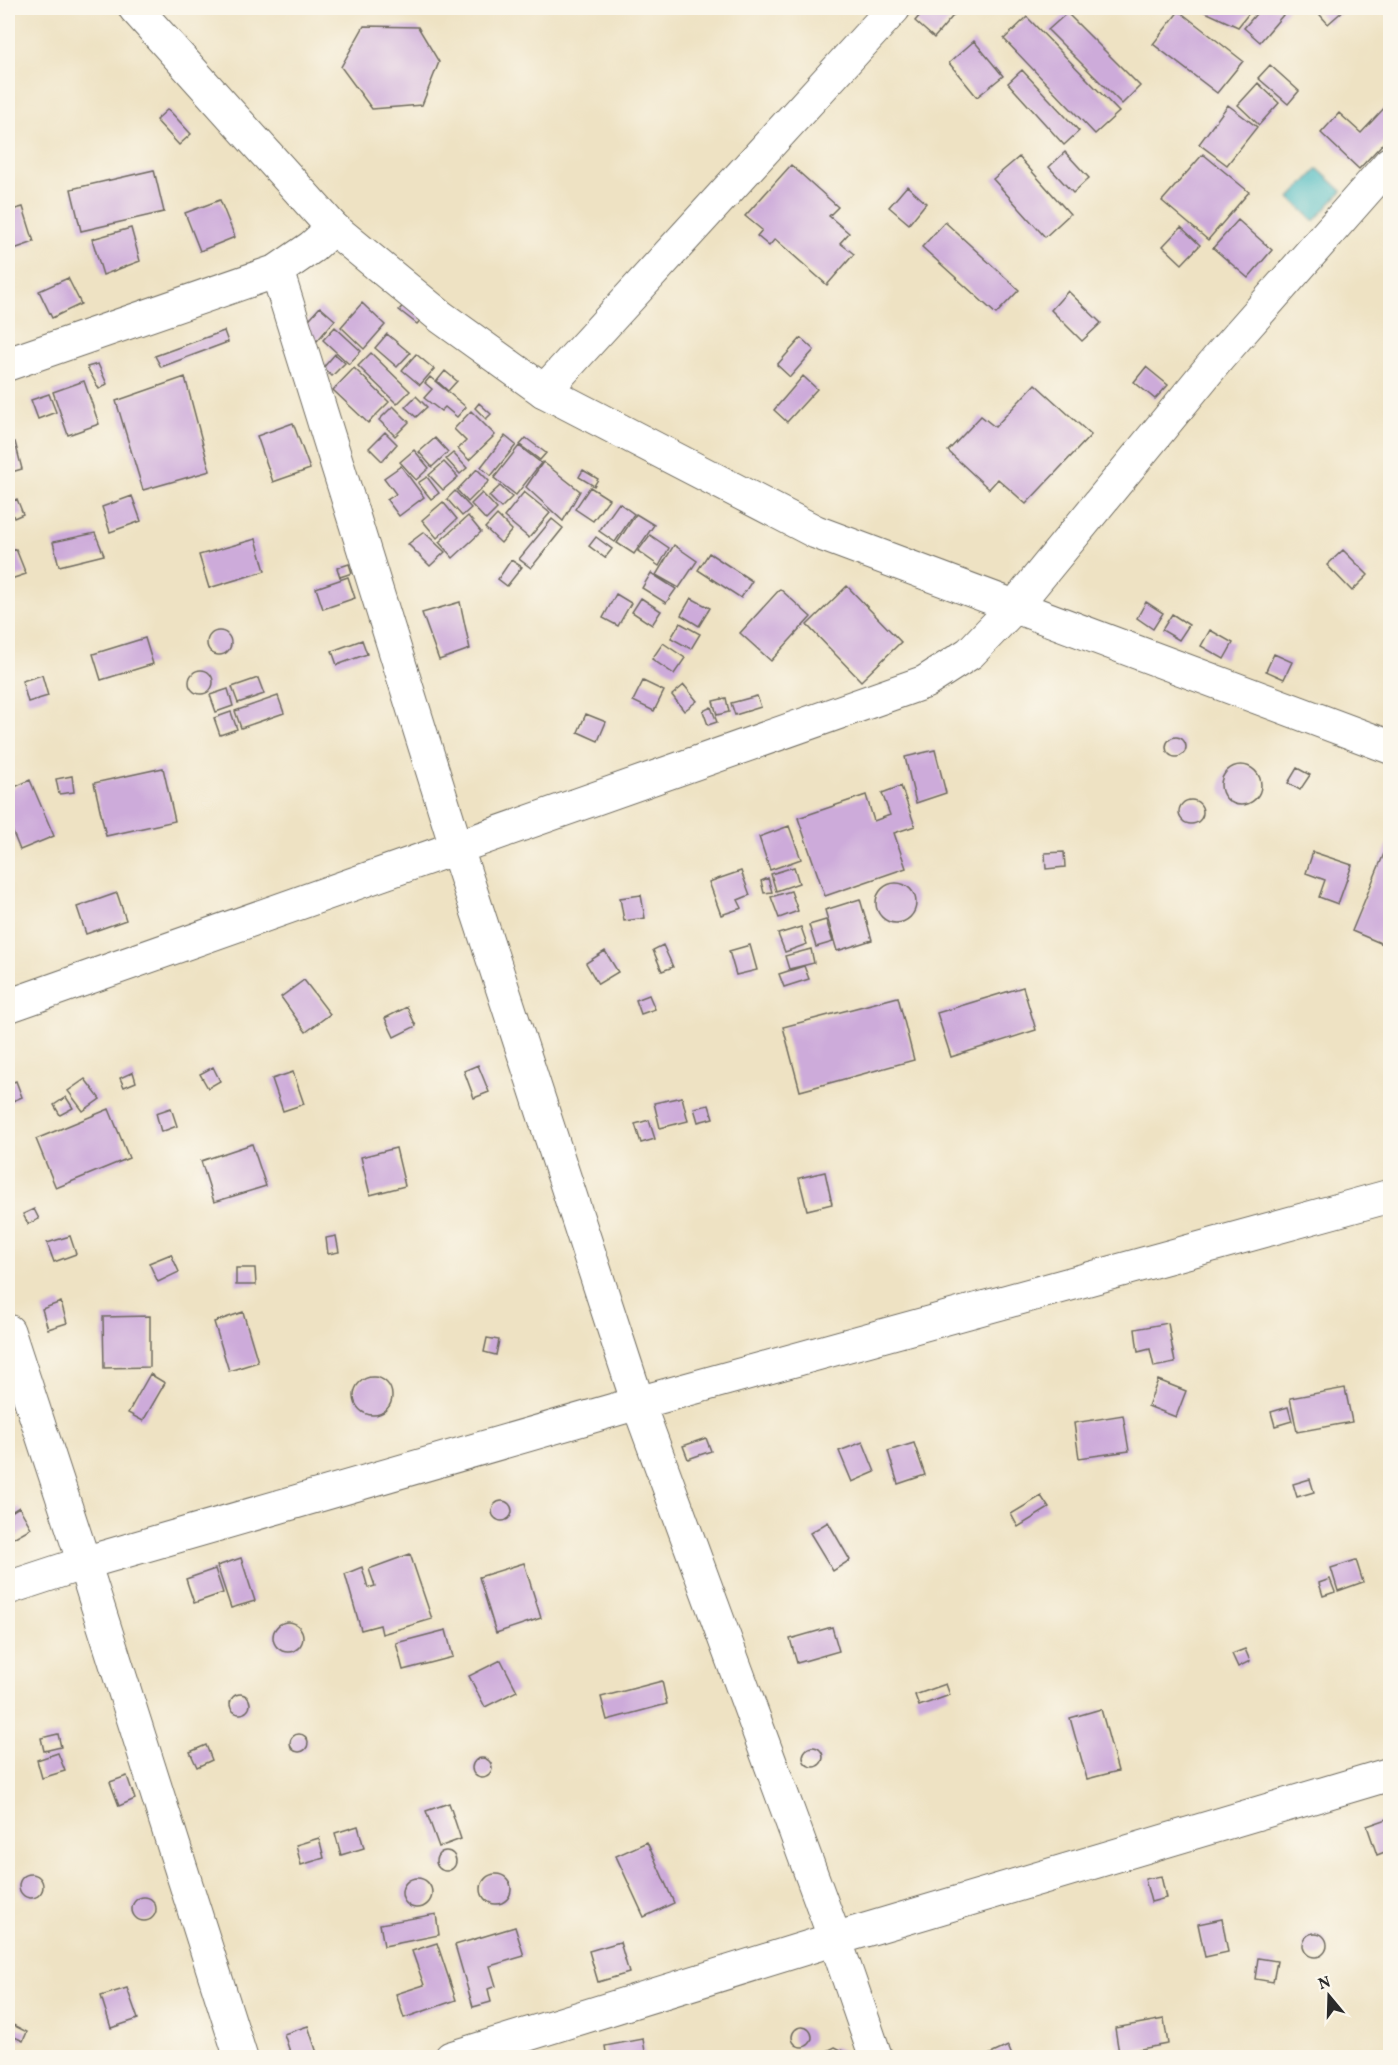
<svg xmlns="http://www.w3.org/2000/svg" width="1398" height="2065" viewBox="0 0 1398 2065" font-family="Vollkorn,serif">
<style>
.water{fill:#4ab9c0;stroke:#3a7276;stroke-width:1.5}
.building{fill:#cdabda}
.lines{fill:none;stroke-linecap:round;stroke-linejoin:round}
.minor-casing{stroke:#6f6b60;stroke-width:35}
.secondary-casing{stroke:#6f6b60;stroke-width:35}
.minor{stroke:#fff;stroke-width:33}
.secondary{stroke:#fff;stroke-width:33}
</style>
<rect width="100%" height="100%" fill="#fbf7ec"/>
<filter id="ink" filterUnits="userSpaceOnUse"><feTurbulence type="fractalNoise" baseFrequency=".0167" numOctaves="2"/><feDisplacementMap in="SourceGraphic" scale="12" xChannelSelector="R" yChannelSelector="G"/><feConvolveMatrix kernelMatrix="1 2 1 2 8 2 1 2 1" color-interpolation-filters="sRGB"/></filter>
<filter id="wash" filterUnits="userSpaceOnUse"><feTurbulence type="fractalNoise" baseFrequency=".008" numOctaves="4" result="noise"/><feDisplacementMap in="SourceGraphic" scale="24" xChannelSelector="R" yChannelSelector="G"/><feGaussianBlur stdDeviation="1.35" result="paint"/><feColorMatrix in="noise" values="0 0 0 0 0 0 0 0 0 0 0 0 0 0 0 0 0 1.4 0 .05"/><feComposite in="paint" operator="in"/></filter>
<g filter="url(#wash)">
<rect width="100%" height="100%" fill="#eee2c3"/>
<!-- water -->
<path class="water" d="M1318,169L1342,191L1314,221L1290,198Z"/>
<g id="blocks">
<!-- building -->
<path class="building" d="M926,8H956L958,10L934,38L915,21Z
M1201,8H1253L1238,27L1203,11Z
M1261,8H1289L1260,42L1244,28Z
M1314,8H1344L1345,9L1328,24Z
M1179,11L1243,61L1217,93L1153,44Z
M1067,13L1140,86L1122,104L1048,30Z
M1027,17L1119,112L1095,134L1004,39Z
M364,26L418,27L439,62L422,105L372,109L341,67Z
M974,41L1003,76L977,97L949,63Z
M1270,65L1299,91L1288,104L1258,78Z
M1022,70L1079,131L1064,145L1008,83Z
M1258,83L1279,103L1259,125L1238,105Z
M1388,104L1390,106V136L1359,169L1321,133L1339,113L1361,133Z
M1228,105L1257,127L1227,165L1199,144Z
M168,109L191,134L179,145L156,120Z
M1065,152L1089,178L1073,193L1049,167Z
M1203,154L1249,192L1208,240L1162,201Z
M1019,157L1070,214L1045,237L993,179Z
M791,165L838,207L829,216L849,233L840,243L854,254L827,285L775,239L769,246L757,236L762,230L745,216Z
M154,170L164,212L81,231L71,189Z
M907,186L926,203L909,224L889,207Z
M220,200L235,237L200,251L185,213Z
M23,207L34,242L14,249L8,228V211Z
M1238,220L1272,250L1248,278L1213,248Z
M945,222L1019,290L996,314L922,247Z
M1181,227L1200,245L1182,264L1163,246Z
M131,228L140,261L103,275L92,239Z
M68,278L81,304L52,318L39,291Z
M1068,291L1101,323L1082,341L1051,310Z
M407,301L425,315L417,324L399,310Z
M362,303L385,325L364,349L341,327Z
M320,307L335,320L317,341L302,327Z
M335,327L361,351L349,364L323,340Z
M224,331L228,342L161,367L155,356Z
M387,334L410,353L397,367L375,348Z
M801,338L814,350L790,377L777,365Z
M371,353L410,391L397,404L358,366Z
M335,354L345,363L332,376L323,368Z
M416,354L434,369L420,385L402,370Z
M98,364L107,384L99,389L87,367Z
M1146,367L1168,385L1155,399L1134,382Z
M354,368L389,402L368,423L333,390Z
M445,371L457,381L448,391L437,381Z
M803,376L817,389L787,422L774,410Z
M185,377L210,471L143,490L116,401Z
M430,377L466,407L457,417L445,407L441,411L424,398L432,389L425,383Z
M84,381L99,424L68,435L53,392Z
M1035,384L1091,435L1026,504L998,479L989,489L948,451L981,416L995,427Z
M49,394L56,412L38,419L31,400Z
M416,396L427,407L416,417L405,407Z
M479,403L491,414L486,419L475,408Z
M393,406L409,422L395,436L379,420Z
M471,411L495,435L469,460L458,449L466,441L454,429Z
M293,423L310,469L273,482L257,436Z
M385,432L397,444L382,461L369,448Z
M505,436L516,445L491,476L481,467Z
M435,438L448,452L432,467L419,452Z
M526,438L546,453L540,460L520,445Z
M15,442L22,469L8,473V444Z
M519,446L541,463L516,495L494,478Z
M414,450L429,468L416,480L400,462Z
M453,453L467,468L460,474L446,459Z
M444,462L458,477L443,490L429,475Z
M543,462L580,491L563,521L526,487Z
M401,466L424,497L399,516L387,500L396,494L384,478Z
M477,469L489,481L468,502L457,490Z
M583,470L598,479L594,486L579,477Z
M427,477L439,493L431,499L418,483Z
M500,486L512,497L501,508L489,496Z
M590,487L609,499L593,521L575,509Z
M455,491L471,508L462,516L447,499Z
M524,492L550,513L529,538L504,517Z
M482,493L497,509L486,520L471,504Z
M132,496L141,521L110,532L102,507Z
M17,499L23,514L14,518L8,503Z
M443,502L457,519L437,538L422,520Z
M619,503L634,514L615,542L599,531Z
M636,514L654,525L634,554L617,543Z
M497,515L512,530L501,543L485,528Z
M468,516L481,532L453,558L439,542Z
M552,519L563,528L531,568L519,559Z
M424,532L445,552L430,566L408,544Z
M95,533L104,555L59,566L53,542Z
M650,535L669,548L659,566L638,551Z
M596,537L612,549L605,558L589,546Z
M256,539L265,571L209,588L199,555Z
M674,545L697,561L679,588L656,575Z
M16,549L26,574L8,580V553Z
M1343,550L1368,575L1352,591L1327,565Z
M709,553L752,581L741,598L698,570Z
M511,560L522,567L507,586L498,579Z
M349,564L352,573L340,577L337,568Z
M651,573L676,589L666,603L642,588Z
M348,577L355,598L323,609L316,588Z
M847,586L901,642L861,681L807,625Z
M780,589L811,617L771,661L740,633Z
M616,594L631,603L618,626L603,618Z
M641,598L661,611L652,625L632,612Z
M691,598L710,608L699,626L681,615Z
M460,602L470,649L439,660L422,613Z
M1146,602L1163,613L1153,629L1137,618Z
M1172,614L1189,625L1179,640L1162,630Z
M680,623L700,634L691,649L671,638Z
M1210,630L1233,643L1224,659L1201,646Z
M207 643a12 12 0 1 1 24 0a12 12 0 1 1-24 0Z
M145,638L153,664L101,680L93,654Z
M362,640L367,654L337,665L332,651Z
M663,643L685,658L674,674L652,659Z
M1274,654L1292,662L1284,679L1266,671Z
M189 682a12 12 0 1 1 24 0a12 12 0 1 1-24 0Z
M42,675L48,696L28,702L22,681Z
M258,678L264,694L238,703L232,687Z
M643,681L664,691L654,711L633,701Z
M684,685L697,701L684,711L672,695Z
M228,689L233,706L216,712L210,695Z
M278,696L284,713L241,728L235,711Z
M757,696L761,707L735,715L731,703Z
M726,698L729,712L717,715L713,701Z
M711,707L717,722L708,725L703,711Z
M231,712L237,729L220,735L214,718Z
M586,714L606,722L598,741L578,732Z
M1166 747a10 10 0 1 1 20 0a10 10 0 1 1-20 0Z
M935,750L946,793L916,803L905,757Z
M1221 785a20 20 0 1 1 40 0a20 20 0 1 1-40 0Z
M163,768L175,821L106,836L94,783Z
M1297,768L1310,775L1300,790L1288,783Z
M72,776L74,792L59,794L56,779Z
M30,780L54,836L20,850L9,823L8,824V790Z
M901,786L915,826L894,833L906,868L825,896L798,818L866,795L874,821L890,815L882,793Z
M1179 812a12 12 0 1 1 24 0a12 12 0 1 1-24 0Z
M789,826L801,859L770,870L759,837Z
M1390,839V947L1352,931Z
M1064,852L1065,867L1046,869L1045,853Z
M1313,852L1352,865L1338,904L1319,897L1325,880L1306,873Z
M794,867L799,883L776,891L771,874Z
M741,871L750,895L738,900L742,908L721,915L709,882Z
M768,878L772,892L764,893L761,881Z
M876 903a20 20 0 1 1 40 0a20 20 0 1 1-40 0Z
M791,891L798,911L779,918L771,897Z
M117,893L126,920L86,934L77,907Z
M641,895L645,918L624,921L620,898Z
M860,899L872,940L837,951L825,910Z
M826,920L833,942L816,947L809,925Z
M801,927L807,944L785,952L778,934Z
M663,945L673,967L662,971L653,950Z
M750,945L757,970L736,975L729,951Z
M811,949L814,963L789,969L785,956Z
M605,951L618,972L598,984L586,963Z
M804,966L809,979L784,987L779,974Z
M304,980L330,1014L306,1032L281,997Z
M1023,987L1036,1030L951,1057L937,1013Z
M649,995L655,1009L641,1014L636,1000Z
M898,997L914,1060L800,1091L783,1027Z
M407,1007L416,1026L394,1037L385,1018Z
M478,1065L489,1092L474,1098L464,1071Z
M213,1067L220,1081L208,1088L200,1074Z
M133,1072L136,1082L124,1087L120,1078Z
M293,1072L304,1104L283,1111L272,1079Z
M85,1079L100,1099L83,1111L68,1091Z
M16,1081L22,1097L8,1103V1084Z
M66,1097L73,1108L60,1115L54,1105Z
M682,1097L688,1121L660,1128L654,1103Z
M709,1105L713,1118L698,1122L694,1108Z
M171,1108L177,1126L161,1132L156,1113Z
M109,1109L129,1158L56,1188L36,1139Z
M649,1120L655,1139L641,1143L635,1124Z
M252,1144L266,1186L214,1202L201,1161Z
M396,1148L405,1186L370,1195L361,1157Z
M825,1172L832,1204L807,1210L799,1178Z
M34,1209L39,1219L28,1224L23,1214Z
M70,1236L76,1254L54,1262L47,1243Z
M336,1236L339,1252L328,1254L326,1238Z
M171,1254L179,1272L158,1282L149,1263Z
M236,1268H255L256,1285H236Z
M61,1302L67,1323L48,1329L42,1309Z
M243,1312L258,1362L229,1371L214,1322Z
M150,1316V1367L104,1368L103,1317Z
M1168,1323L1175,1363L1154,1367L1150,1349L1138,1352L1135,1329Z
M487,1338L499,1340L496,1355L484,1352Z
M150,1374L165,1383L143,1421L128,1413Z
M354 1396a19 19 0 1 1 38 0a19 19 0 1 1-38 0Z
M1158,1380L1186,1391L1176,1417L1148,1406Z
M1345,1388L1352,1422L1297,1432L1290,1398Z
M1288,1407L1292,1421L1275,1426L1271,1412Z
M1123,1415L1129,1451L1079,1458L1074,1423Z
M706,1438L711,1451L688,1459L683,1446Z
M863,1442L875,1472L852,1482L839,1451Z
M914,1443L925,1475L898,1484L888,1451Z
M1310,1479L1314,1492L1297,1497L1293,1484Z
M1041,1496L1049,1508L1018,1527L1011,1514Z
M492 1511a10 10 0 1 1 20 0a10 10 0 1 1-20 0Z
M19,1507L31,1528L8,1541V1514Z
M828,1522L850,1560L833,1571L810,1533Z
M410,1554L432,1619L382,1634L380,1625L361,1630L345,1574L362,1567L368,1588L375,1586L369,1569Z
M241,1558L255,1601L231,1608L217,1566Z
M1356,1560L1363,1582L1338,1591L1331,1568Z
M524,1563L541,1618L496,1633L479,1577Z
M215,1569L223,1593L194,1603L186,1579Z
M1330,1579L1335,1592L1323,1596L1319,1583Z
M273 1637a15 15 0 1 1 30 0a15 15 0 1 1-30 0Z
M832,1627L839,1651L797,1663L790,1639Z
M446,1630L453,1657L403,1670L396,1643Z
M1245,1649L1250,1661L1238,1667L1232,1654Z
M501,1660L517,1691L485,1707L469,1676Z
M662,1681L667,1704L607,1720L601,1697Z
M946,1684L950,1695L919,1706L915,1695Z
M230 1704a10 10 0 1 1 20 0a10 10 0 1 1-20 0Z
M1101,1709L1118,1771L1087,1779L1070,1718Z
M290 1743a9 9 0 1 1 18 0a9 9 0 1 1-18 0Z
M58,1734L61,1747L44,1751L41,1738Z
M206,1745L212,1760L197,1767L190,1752Z
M803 1757a10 10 0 1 1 20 0a10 10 0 1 1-20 0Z
M58,1753L65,1771L42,1778L37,1760Z
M472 1768a10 10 0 1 1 20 0a10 10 0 1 1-20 0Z
M127,1776L135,1799L119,1806L110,1782Z
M449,1803L461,1839L439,1847L426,1811Z
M1390,1818V1850L1377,1855L1367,1826Z
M358,1826L364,1848L341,1855L335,1833Z
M319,1838L324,1858L301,1865L296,1845Z
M647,1842L674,1903L644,1917L616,1856Z
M436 1861a10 10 0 1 1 20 0a10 10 0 1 1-20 0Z
M481 1889a15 15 0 1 1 30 0a15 15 0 1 1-30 0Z
M19 1886a12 12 0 1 1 24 0a12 12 0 1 1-24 0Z
M1161,1876L1166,1898L1151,1902L1145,1879Z
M402 1893a15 15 0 1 1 30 0a15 15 0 1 1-30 0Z
M132 1909a12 12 0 1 1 24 0a12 12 0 1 1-24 0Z
M436,1914L439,1935L384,1946L380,1924Z
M1222,1919L1228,1952L1205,1957L1198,1924Z
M515,1927L524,1956L490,1966L496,1986L488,1989L491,2002L473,2007L455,1945Z
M1303 1945a12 12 0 1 1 24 0a12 12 0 1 1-24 0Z
M620,1942L629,1973L598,1982L589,1951Z
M437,1943L456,2000L404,2018L396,1994L424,1985L412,1951Z
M1258,1958L1277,1961L1273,1982L1255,1979Z
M127,1988L138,2019L111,2028L101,1996Z
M1164,2019L1168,2044L1119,2053L1115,2028Z
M11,2024L27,2032L23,2041L8,2034Z
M308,2026L317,2053L304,2058H292L284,2034Z
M792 2037a10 10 0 1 1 20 0a10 10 0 1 1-20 0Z
M643,2039L646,2058H607L605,2046Z
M1008,2046L1013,2058H982Z
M835,2047L843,2051L846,2058H826L829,2050Z"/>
</g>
</g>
<g filter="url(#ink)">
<use href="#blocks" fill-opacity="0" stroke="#6f6b60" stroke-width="1.5"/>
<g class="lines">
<!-- minor casing -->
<g class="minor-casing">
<path id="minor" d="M333,228L312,247L277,271L456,846L638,1403L835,1939L876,2058
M8,364L277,271
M544,391L894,8
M8,1006L925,682L970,653L1015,606L1220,356L1390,163
M8,1331L84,1563L241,2058
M8,1588L84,1563L638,1403L1390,1196
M451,2058L835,1939L1390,1774"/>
</g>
<!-- secondary casing -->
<g class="secondary-casing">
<path id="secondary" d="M135,8L333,228L441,317L544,391L816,532L1390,747"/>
</g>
<!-- minor -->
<use href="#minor" class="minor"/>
<!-- secondary -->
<use href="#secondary" class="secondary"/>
</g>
</g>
<!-- margin -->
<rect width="1398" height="2065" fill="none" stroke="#fbf7ec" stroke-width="30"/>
<!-- north arrow -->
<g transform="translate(1329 1996) rotate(341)" stroke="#fbf7ec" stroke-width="4.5" paint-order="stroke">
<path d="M0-4.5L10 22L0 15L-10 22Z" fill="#2b2b2b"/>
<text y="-9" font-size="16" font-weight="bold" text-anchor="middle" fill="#2b2b2b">N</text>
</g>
</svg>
